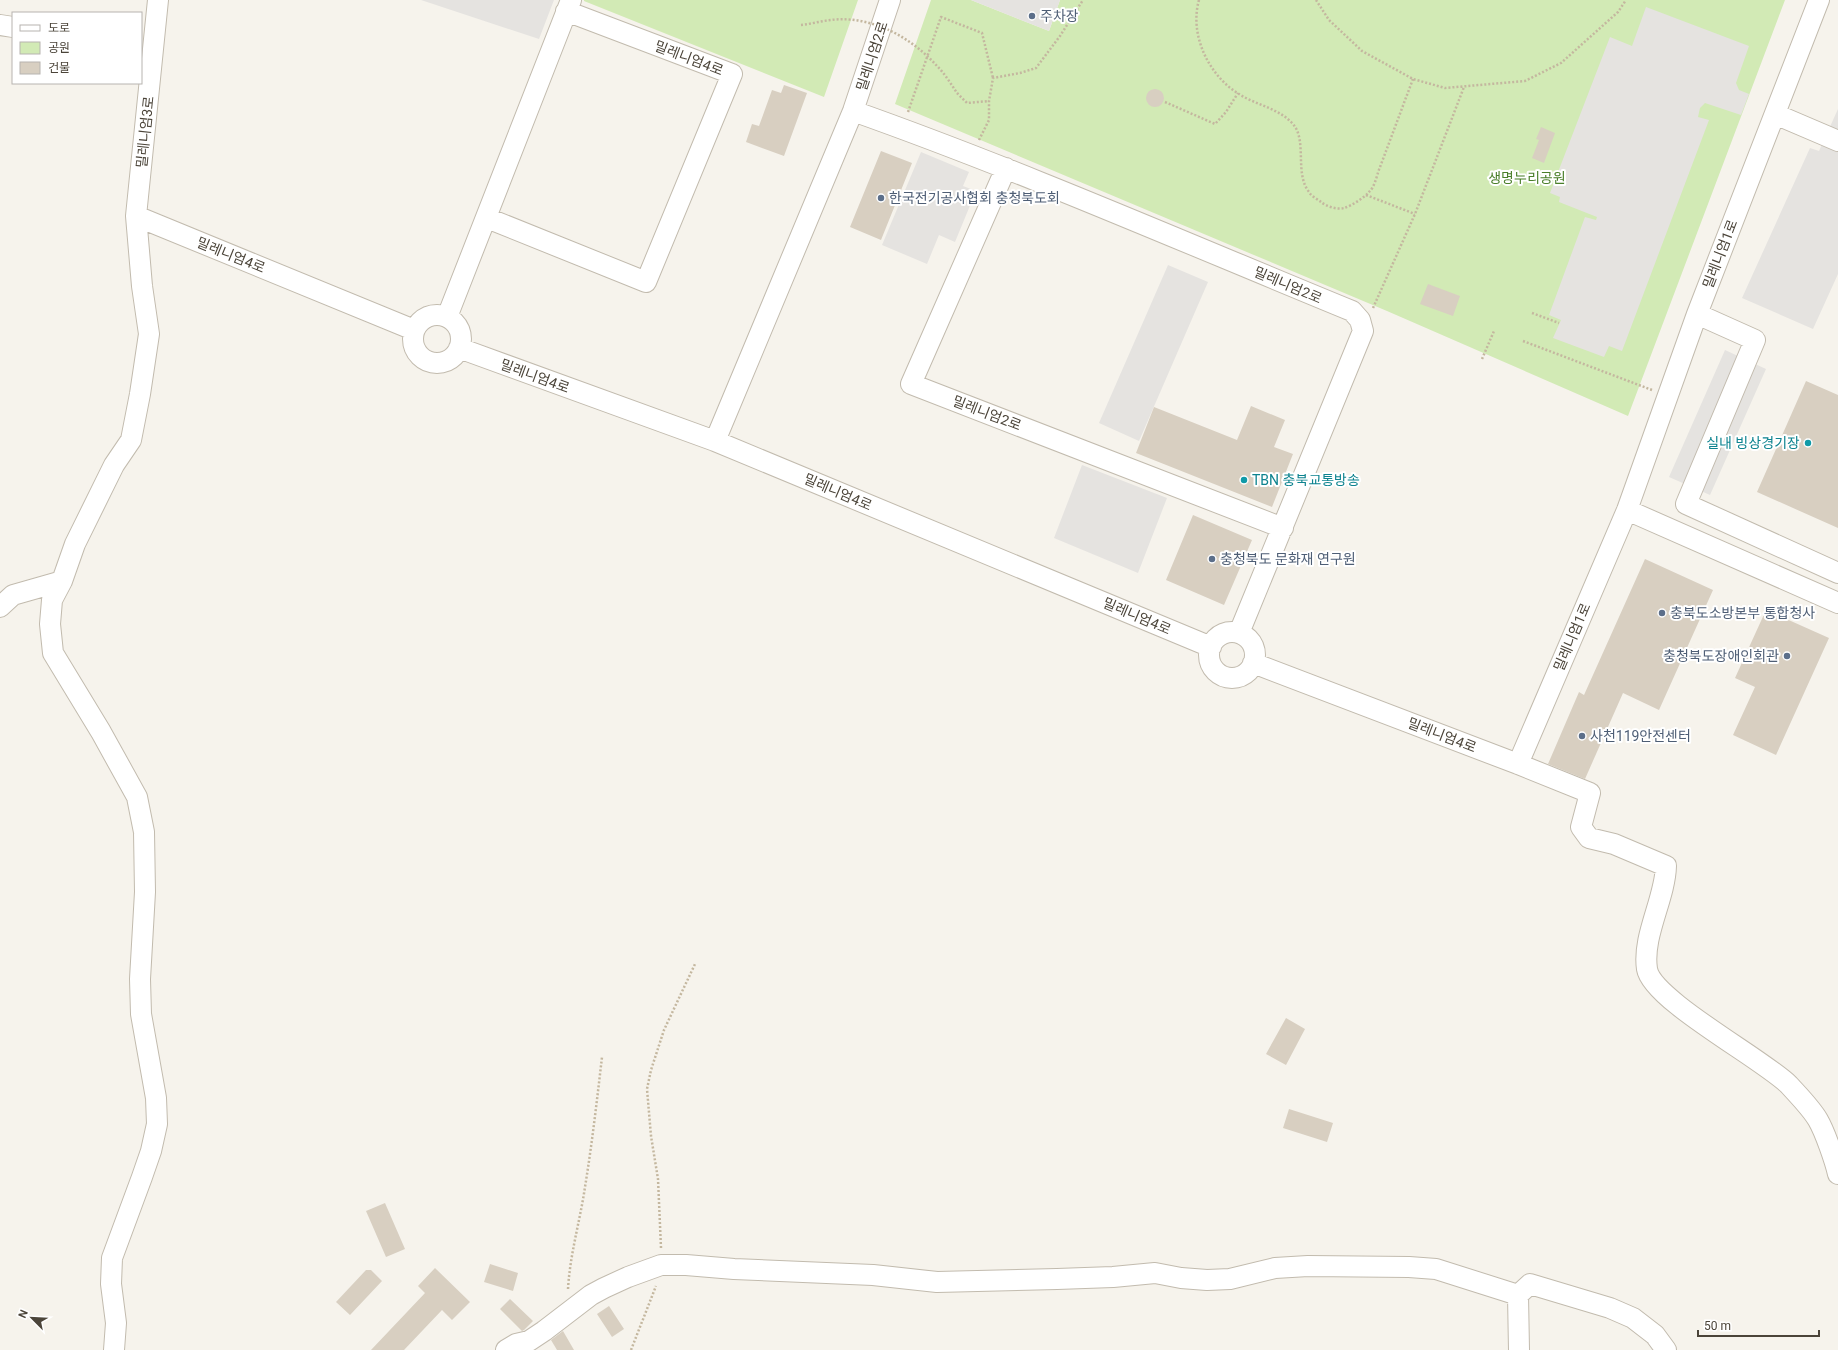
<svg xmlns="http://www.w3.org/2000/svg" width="1838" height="1350" viewBox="0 0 1838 1350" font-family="Roboto,'Noto Sans KR',sans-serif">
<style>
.green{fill:#d2eab5}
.parking{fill:#e5e3e0}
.building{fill:#d8cfc1}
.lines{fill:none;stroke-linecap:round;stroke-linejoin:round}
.minor-casing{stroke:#c2bbae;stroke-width:22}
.path{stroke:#c4b79f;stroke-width:2.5;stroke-dasharray:2 2;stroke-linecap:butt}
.minor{stroke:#fff;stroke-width:20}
.path-bridge{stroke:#c4b79f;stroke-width:2.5;stroke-dasharray:2 2;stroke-linecap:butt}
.service-dot{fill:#5c6f8a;stroke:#fff;stroke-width:1.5}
.culture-dot{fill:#0f9aa8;stroke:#fff;stroke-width:1.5}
.labels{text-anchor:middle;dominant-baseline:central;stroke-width:4;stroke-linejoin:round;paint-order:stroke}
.service-label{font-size:14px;fill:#4e5e75;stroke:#fff;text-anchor:start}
.street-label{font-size:14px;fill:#4b4439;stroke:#fff}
.park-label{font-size:14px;fill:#4a7f2a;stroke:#fff}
.culture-label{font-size:14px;fill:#0d838f;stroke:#fff;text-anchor:end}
</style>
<rect width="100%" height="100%" fill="#f6f3ec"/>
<!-- green -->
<path class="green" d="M584,0H858L824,97L584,1Z
M931,0H971L1049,31L1060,0H1785L1628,416L1387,311L895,104Z"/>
<!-- parking -->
<path class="parking" d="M421,0H554L539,39Z
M971,0H1060L1049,31Z
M1646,7L1749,46L1736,83L1739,90L1749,94L1741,115L1705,103L1700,108L1698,117L1709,120L1622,351L1609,346L1604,357L1553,338L1561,320L1549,315L1585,217L1596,220L1597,217L1559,202L1560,197L1550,193L1610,37L1632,46Z
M1838,109V274L1813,329L1742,298L1810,148L1819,151Z
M921,152L969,172L963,186L976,191L955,242L939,235L927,264L882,245Z
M1168,265L1208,282L1139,441L1099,423Z
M1725,350L1766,369L1710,495L1669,477Z
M1082,465L1167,498L1138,573L1054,538Z"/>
<!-- building -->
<path class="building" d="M784,85L807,93L784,156L746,142L752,124L759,126L772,90L781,93Z
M1146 98a9 9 0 1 1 18 0a9 9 0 1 1-18 0Z
M1541,127L1555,133L1544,163L1532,158L1539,140L1536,139Z
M881,151L912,163L881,240L850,227Z
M1428,284L1460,296L1453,316L1420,304Z
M1806,381L1838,395V528L1757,492Z
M1251,406L1285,420L1274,447L1293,454L1272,507L1136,453L1154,407L1237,440Z
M1193,515L1252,540L1224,605L1166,580Z
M1645,559L1713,590L1659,710L1623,693L1585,779L1548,764L1579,692L1584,695Z
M1766,610L1829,638L1776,755L1733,735L1755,687L1735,678Z
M1286,1018L1305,1029L1286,1065L1266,1054Z
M1289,1109L1333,1123L1327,1142L1283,1128Z
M385,1203L405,1249L386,1257L366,1211Z
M490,1264L518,1273L513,1291L484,1282Z
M435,1268L470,1302L452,1320L442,1310L404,1350H371L425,1293L418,1286Z
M366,1270H371L382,1281L350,1315L336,1302Z
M510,1299L533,1321L524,1330L522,1331L500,1309Z
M609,1306L624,1329L612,1337L597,1314Z
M563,1331L574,1350H557L551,1340Z"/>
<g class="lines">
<!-- minor casing -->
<g class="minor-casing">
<path id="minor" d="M0,25L13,27
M853,111C1022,171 1186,243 1352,311L1360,320L1363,331L1239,633
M1775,114L1838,141
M1006,168L911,384L1283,528
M136,216L414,330
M487,218L646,282L732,74L566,11
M1697,314L1755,340L1686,504L1838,573
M413 339a24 24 0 1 1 48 0a24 24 0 1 1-48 0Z
M447,317L571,0
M459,348L715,441L1211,647
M715,441L853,111L890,0
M1627,510L1838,603
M0,607L13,595L62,581
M1209 655a23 23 0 1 1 46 0a23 23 0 1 1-46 0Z
M1253,663L1518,764L1590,793L1581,827L1589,838L1614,844L1666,866C1665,899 1642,936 1647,969C1652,1000 1763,1059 1789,1085C1798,1095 1811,1108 1818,1120C1825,1132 1835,1161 1838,1174
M1518,764L1627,510L1697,314L1819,0
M1518,1295L1530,1284L1610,1308L1633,1318L1655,1335L1666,1350
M114,1350L116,1323L111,1284L112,1258L142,1177L151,1151L157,1124L156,1098L141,1014L140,979L145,892L144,832L137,797L101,732L53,653L50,624L52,600L62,581L75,544L114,465L131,440L140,394L149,334L142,286L136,216L158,0
M506,1350L516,1344L529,1341L544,1331L591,1295L604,1288L628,1277L661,1265H686L734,1269L873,1275L937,1282L1057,1279L1113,1277L1155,1273L1181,1278L1207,1280L1230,1279L1275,1268L1308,1266L1409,1267L1436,1269L1518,1295L1519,1350"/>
</g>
<!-- path -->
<path class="path" d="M1199,0C1189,35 1209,76 1239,94C1256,105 1278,108 1292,123C1308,139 1294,173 1309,192C1311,196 1317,199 1321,202C1326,206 1336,210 1344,208C1351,206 1364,198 1369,192C1375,187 1377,174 1380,167C1391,138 1402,108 1413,79
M1316,0L1329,20L1362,51L1413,79L1445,88L1525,81L1561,63L1618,12L1626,0
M957,93L967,103L989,101
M1165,102L1215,124L1226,112L1238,93
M908,112L941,17L982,33L993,78
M979,140L989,120V101L993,78L1020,73L1036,68L1060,36L1083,0
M1366,195L1415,214
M1373,308L1415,214L1464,87
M1532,313L1559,323
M1523,341L1652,390
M1482,359L1494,331
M661,1248L658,1179L651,1136L647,1089L651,1070L664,1030L695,964
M568,1289C570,1254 580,1221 585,1187C592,1144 597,1100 602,1057
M631,1350L656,1286"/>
<!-- minor -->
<use href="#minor" class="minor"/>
<!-- path-bridge -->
<path class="path-bridge" d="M801,25C811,24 821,21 831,20C871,15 911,37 937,66C945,74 951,84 957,93"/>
</g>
<!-- markers -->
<g class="service-dot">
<circle cx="1032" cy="16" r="4"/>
<circle cx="881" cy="198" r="4"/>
<circle cx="1212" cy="559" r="4"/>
<circle cx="1662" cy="613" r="4"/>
<circle cx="1787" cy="656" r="4"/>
<circle cx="1582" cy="736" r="4"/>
</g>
<g class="culture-dot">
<circle cx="1808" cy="443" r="4"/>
<circle cx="1244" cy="480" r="4"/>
</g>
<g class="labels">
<!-- service labels -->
<g class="service-label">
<text x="1040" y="16">주차장</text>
<text x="889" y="198">한국전기공사협회 충청북도회</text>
<text x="1220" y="559">충청북도 문화재 연구원</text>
<text x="1670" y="613">충북도소방본부 통합청사</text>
<text x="1779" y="656" text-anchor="end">충청북도장애인회관</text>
<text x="1590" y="736">사천119안전센터</text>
</g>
<!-- street labels -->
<g class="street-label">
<text transform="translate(872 56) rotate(-72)">밀레니엄2로</text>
<text transform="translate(689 58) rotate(21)">밀레니엄4로</text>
<text transform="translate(145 132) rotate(-84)">밀레니엄3로</text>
<text transform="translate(1720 254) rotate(-69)">밀레니엄1로</text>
<text transform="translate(231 255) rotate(22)">밀레니엄4로</text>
<text transform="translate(1288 285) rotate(23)">밀레니엄2로</text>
<text transform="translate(535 376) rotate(20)">밀레니엄4로</text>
<text transform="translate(987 413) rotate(21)">밀레니엄2로</text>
<text transform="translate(838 492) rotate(23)">밀레니엄4로</text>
<text transform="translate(1137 616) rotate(23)">밀레니엄4로</text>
<text transform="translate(1572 637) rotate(-67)">밀레니엄1로</text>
<text transform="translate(1442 735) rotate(21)">밀레니엄4로</text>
</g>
<!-- park labels -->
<g class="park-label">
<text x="1527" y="178">생명누리공원</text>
</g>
<!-- culture labels -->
<g class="culture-label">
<text x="1800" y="443">실내 빙상경기장</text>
<text x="1252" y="480" text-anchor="start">TBN 충북교통방송</text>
</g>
</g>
<!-- legend -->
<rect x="12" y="12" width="130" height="72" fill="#ffffff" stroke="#b7b4b0"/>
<rect x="20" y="25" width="20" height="6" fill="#ffffff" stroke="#b7b4b0"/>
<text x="48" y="32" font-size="12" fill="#4b4439">도로</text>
<rect x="20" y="42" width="20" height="12" fill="#d2eab5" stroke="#b7b4b0"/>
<text x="48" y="52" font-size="12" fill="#4b4439">공원</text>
<rect x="20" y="62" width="20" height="12" fill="#d8cfc1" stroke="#b7b4b0"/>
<text x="48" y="72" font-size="12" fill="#4b4439">건물</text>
<!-- north arrow -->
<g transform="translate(32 1318) rotate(294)" stroke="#ffffff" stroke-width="3" paint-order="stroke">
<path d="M0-3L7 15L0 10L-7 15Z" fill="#4b4439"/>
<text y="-6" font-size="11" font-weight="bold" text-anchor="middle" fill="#4b4439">N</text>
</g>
<!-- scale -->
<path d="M1698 1330v6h121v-6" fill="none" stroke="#4b4439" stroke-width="2"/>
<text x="1704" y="1330" font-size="12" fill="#4b4439" stroke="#ffffff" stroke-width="3" paint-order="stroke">50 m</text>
</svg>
